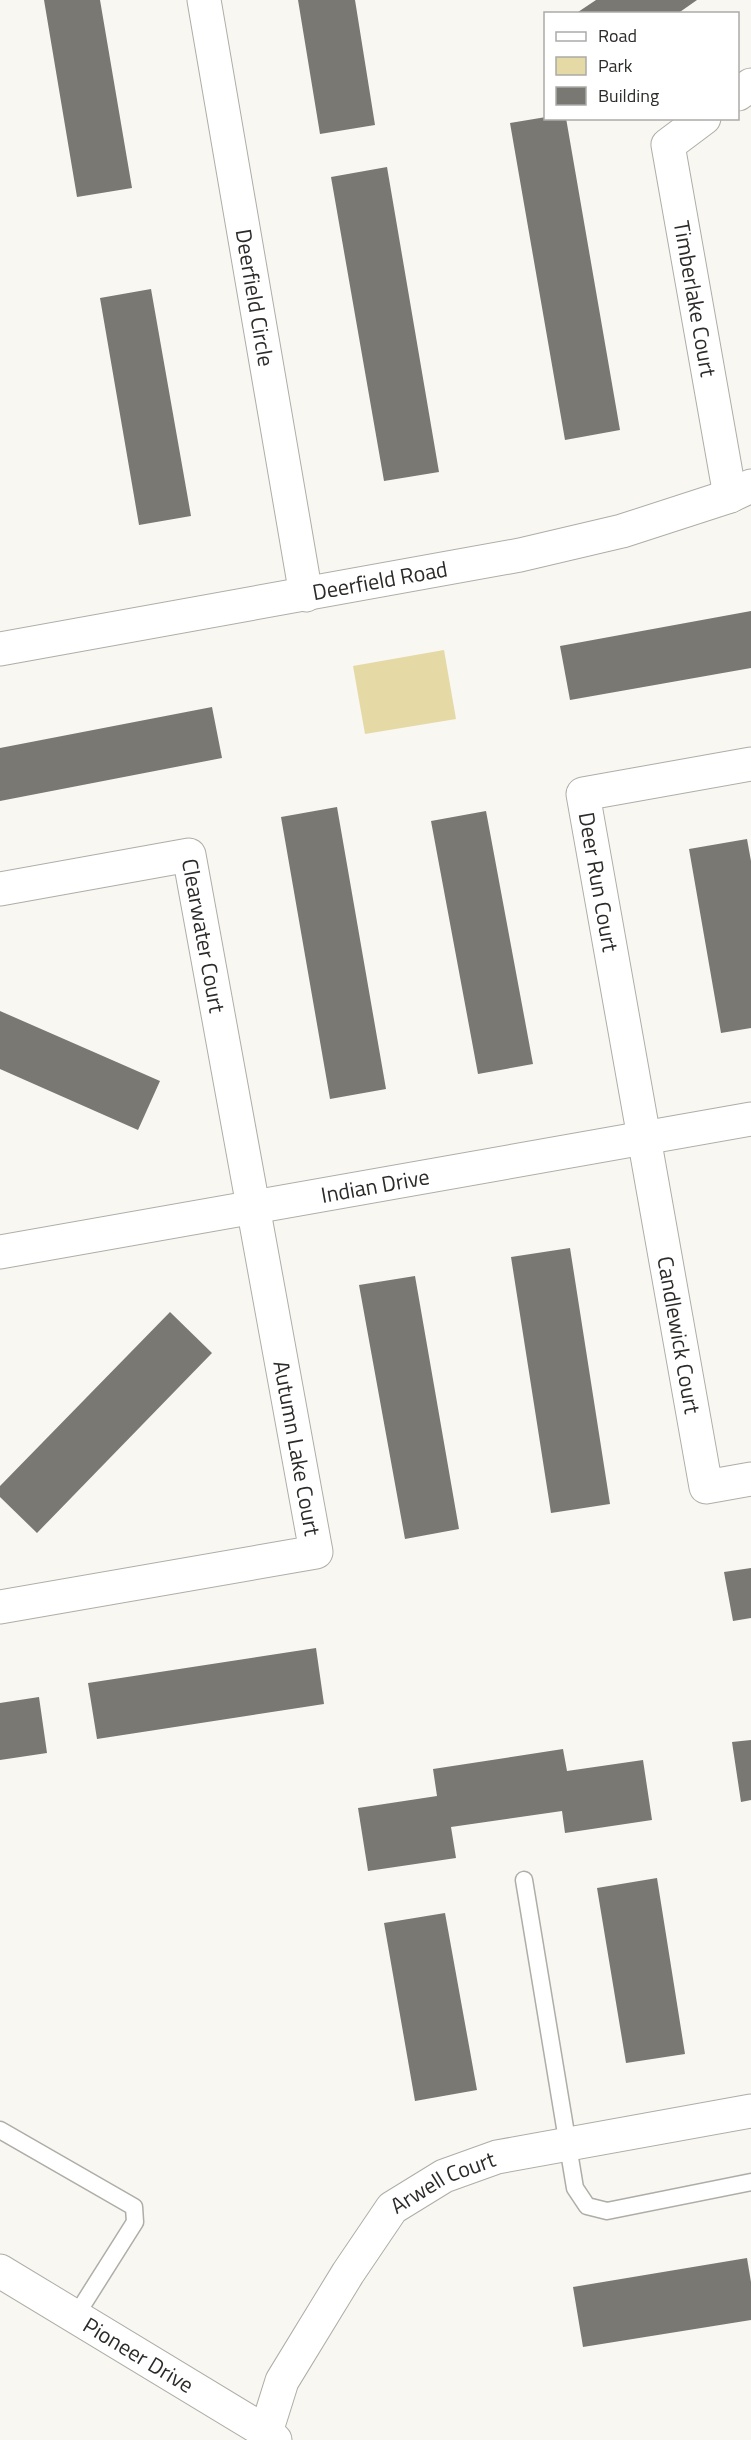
<svg xmlns="http://www.w3.org/2000/svg" width="751" height="2440" viewBox="0 0 751 2440" font-family="'Titillium Web',sans-serif">
<style>
.green{fill:#e5d9a5}
.building{fill:#797873}
.lines{fill:none;stroke-linecap:round;stroke-linejoin:round}
.service-casing{stroke:#aeada7;stroke-width:19}
.minor-casing{stroke:#aeada7;stroke-width:35}
.tertiary-casing{stroke:#aeada7;stroke-width:35}
.service{stroke:#fff;stroke-width:16}
.minor{stroke:#fff;stroke-width:33}
.tertiary{stroke:#fff;stroke-width:33}
.labels{text-anchor:middle;dominant-baseline:central;stroke-width:4.5;stroke-linejoin:round;paint-order:stroke}
.street-label{font-size:22px;fill:#2c2b29;stroke:#fff}
</style>
<rect width="100%" height="100%" fill="#f9f7f1"/>
<!-- green -->
<path class="green" d="M444,650L456,719L365,734L353,666Z"/>
<!-- building -->
<path class="building" d="M44,0H100L132,188L77,197Z
M298,0H355L375,125L320,134Z
M596,0H697L677,14H575Z
M546,117L566,118L620,430L565,440L510,123Z
M387,167L439,472L384,481L331,177Z
M151,289L191,516L139,525L100,298Z
M751,611V668L570,700L560,646Z
M212,707L222,758L0,801V748Z
M337,807L386,1089L330,1099L281,817Z
M486,811L533,1064L478,1074L431,821Z
M747,839L751,861V1028L721,1033L689,849Z
M0,1011L160,1081L138,1130L0,1069Z
M570,1248L610,1504L551,1513L511,1257Z
M415,1276L459,1529L405,1539L359,1285Z
M170,1312L212,1353L37,1533L0,1497V1486Z
M751,1568V1618L733,1621L724,1572Z
M316,1648L324,1704L97,1739L88,1683Z
M39,1697L47,1753L0,1760V1703Z
M751,1740V1800L741,1802L732,1742Z
M563,1749L567,1771L643,1760L652,1820L565,1833L562,1811L451,1827L456,1858L368,1871L358,1808L437,1796L433,1769Z
M657,1878L685,2054L626,2063L597,1888Z
M445,1913L477,2090L415,2101L384,1923Z
M747,2258L751,2282V2320L583,2347L573,2287Z"/>
<g class="lines">
<!-- service casing -->
<g class="service-casing">
<path id="service" d="M524,1880L575,2188L587,2206L607,2211L751,2182
M0,2130L134,2207L135,2222L75,2317"/>
</g>
<!-- minor casing -->
<g class="minor-casing">
<g id="minor">
<path id="s1" d="M204,0L306,595"/>
<path d="M738,94L751,85"/>
<path id="s2" d="M704,118L668,145L730,496"/>
<path id="s3" d="M0,649L520,555L622,531L730,496L751,486"/>
<path id="s4" d="M751,764L583,794L706,1487L751,1479"/>
<path id="s5" d="M0,889L189,855L316,1552L0,1607"/>
<path id="s6" d="M0,1252L751,1119"/>
<path id="s7" d="M266,2432L282,2381L348,2273L392,2208L444,2176L497,2157L751,2111"/>
</g>
</g>
<!-- tertiary casing -->
<g class="tertiary-casing">
<g id="tertiary">
<path id="s8" d="M0,2271L266,2432L275,2440"/>
</g>
</g>
<!-- service -->
<use href="#service" class="service"/>
<!-- minor -->
<use href="#minor" class="minor"/>
<!-- tertiary -->
<use href="#tertiary" class="tertiary"/>
</g>
<g class="labels">
<!-- street labels -->
<g class="street-label">
<text stroke="none"><textPath href="#s1" startOffset="302">Deerfield Circle</textPath></text>
<text stroke="none"><textPath href="#s2" startOffset="201">Timberlake Court</textPath></text>
<text stroke="none"><textPath href="#s3" startOffset="386">Deerfield Road</textPath></text>
<text stroke="none"><textPath href="#s4" startOffset="260">Deer Run Court</textPath></text>
<text stroke="none"><textPath href="#s5" startOffset="274">Clearwater Court</textPath></text>
<text stroke="none"><textPath href="#s6" startOffset="381">Indian Drive</textPath></text>
<text stroke="none"><textPath href="#s4" startOffset="720">Candlewick Court</textPath></text>
<text stroke="none"><textPath href="#s5" startOffset="795">Autumn Lake Court</textPath></text>
<text stroke="none"><textPath href="#s7" startOffset="316">Arwell Court</textPath></text>
<text stroke="none"><textPath href="#s8" startOffset="162">Pioneer Drive</textPath></text>
</g>
</g>
<!-- legend -->
<rect x="544" y="12" width="195" height="108" fill="#ffffff" stroke="#abaaa9" stroke-width="1.5"/>
<rect x="556" y="32" width="30" height="9" fill="#ffffff" stroke="#abaaa9" stroke-width="1.5"/>
<text x="598" y="42" font-size="18" fill="#2c2b29">Road</text>
<rect x="556" y="57" width="30" height="18" fill="#e5d9a5" stroke="#abaaa9" stroke-width="1.5"/>
<text x="598" y="72" font-size="18" fill="#2c2b29">Park</text>
<rect x="556" y="87" width="30" height="18" fill="#797873" stroke="#abaaa9" stroke-width="1.5"/>
<text x="598" y="102" font-size="18" fill="#2c2b29">Building</text>
</svg>
